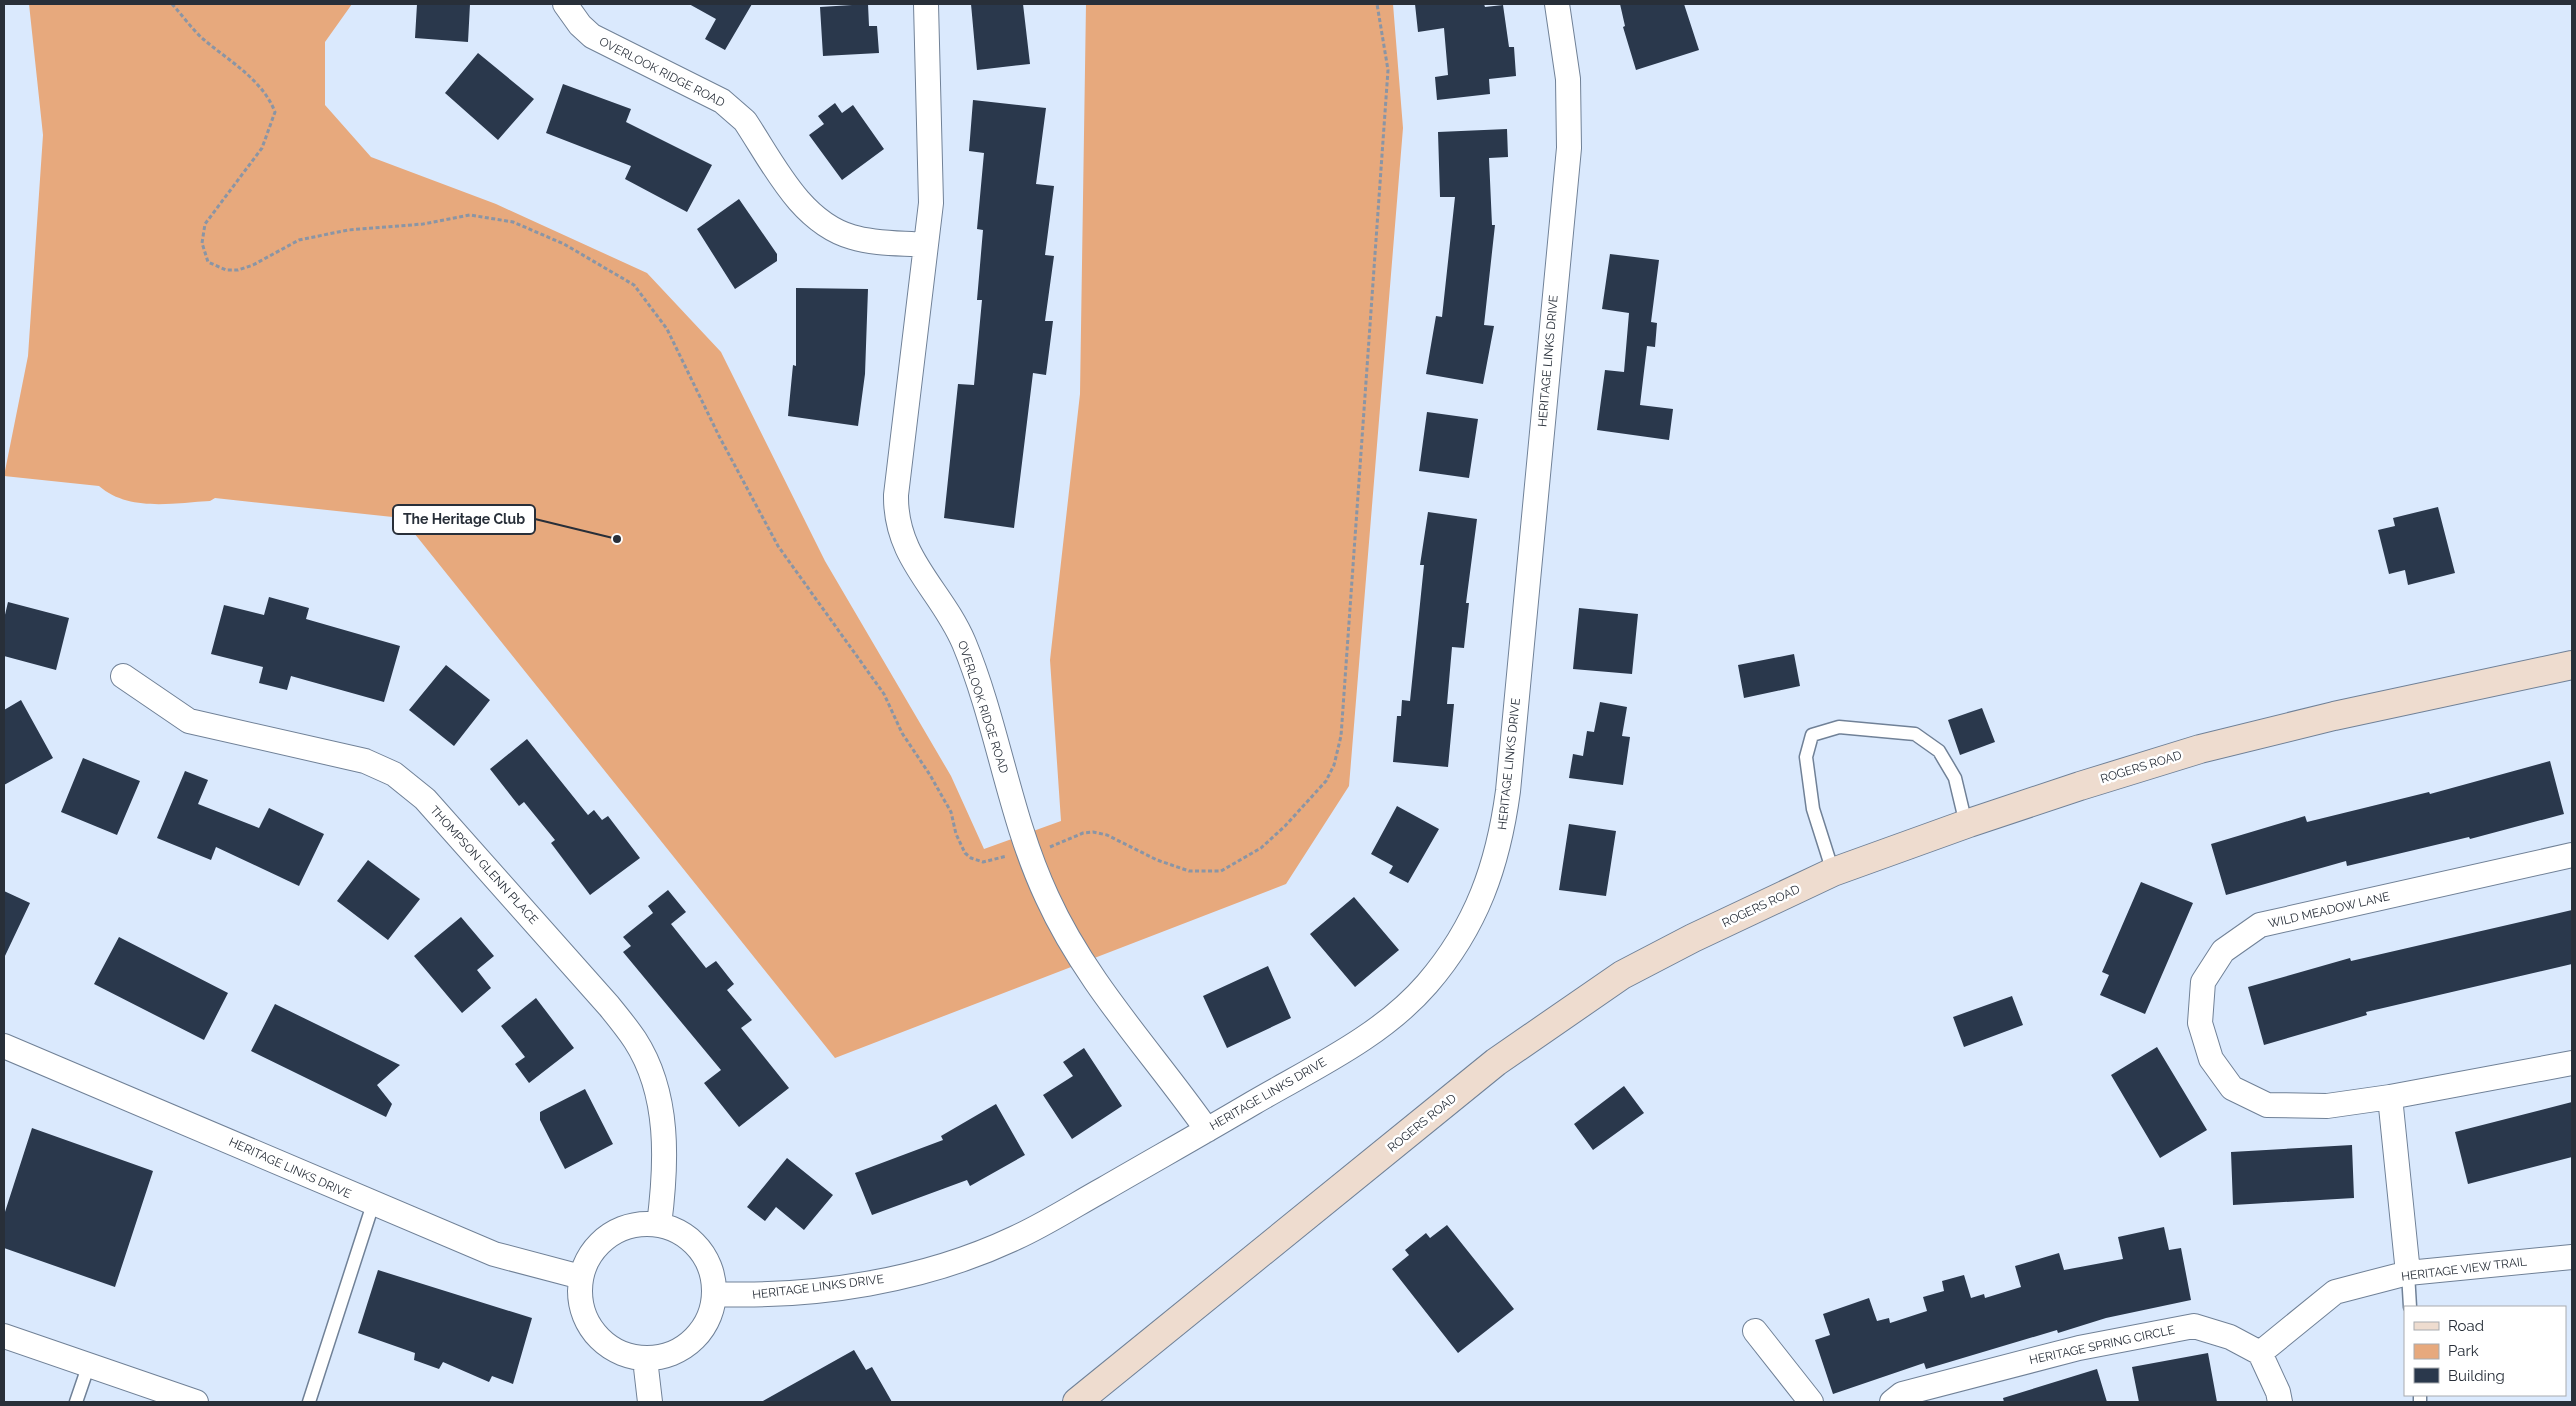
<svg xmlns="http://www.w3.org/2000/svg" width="2576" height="1406" viewBox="0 0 2576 1406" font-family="Raleway,sans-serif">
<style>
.green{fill:#e7a97d}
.building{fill:#2a384c}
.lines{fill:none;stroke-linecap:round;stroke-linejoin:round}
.service-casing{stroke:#708197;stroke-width:15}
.minor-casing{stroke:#708197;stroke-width:26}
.secondary-casing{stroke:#708197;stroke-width:30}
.path{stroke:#8a95a5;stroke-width:3;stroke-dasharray:4 2.5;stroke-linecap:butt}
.service{stroke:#fff;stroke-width:12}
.minor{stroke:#fff;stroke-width:24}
.secondary{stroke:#eedccf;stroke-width:28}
.labels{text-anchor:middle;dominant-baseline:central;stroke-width:5;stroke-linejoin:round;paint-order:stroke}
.street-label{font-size:12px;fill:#282f39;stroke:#fff}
.leader{fill:none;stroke:#282f39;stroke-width:2}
.callout-dot{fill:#282f39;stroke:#fff;stroke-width:2}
.callout{fill:#fff;stroke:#282f39;stroke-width:2}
.callout-label{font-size:14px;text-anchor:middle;font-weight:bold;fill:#282f39}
</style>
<rect width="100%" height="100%" fill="#dae9fd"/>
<!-- green -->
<path class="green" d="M29,4H352L325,42V105L371,157L496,204L647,273L721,352L825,561L951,776L984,849L1061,821L1050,660L1080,394L1086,4H1393L1403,128L1349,786L1286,884L835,1058L402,518L215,498L210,501C173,503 129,512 99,486L4,476L28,356L43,135Z"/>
<!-- building -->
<path class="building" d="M417,4H470L468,42L415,38Z
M689,4H752L725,50L705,39L716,19Z
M868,4L869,26H877L879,53L823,56L820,7Z
M971,4H1023L1030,64L977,70Z
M1415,4H1484L1485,7L1503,5L1509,47H1514L1516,76L1489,79L1490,94L1437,100L1435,77L1448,75L1444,28L1418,32Z
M1620,4H1684L1699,50L1636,70L1623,27L1625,26Z
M478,53L534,99L498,140L445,93Z
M563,84L631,109L626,122L712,165L687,212L625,179L631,166L546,133Z
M973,100L1046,108L1036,184L1054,186L1045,255L1054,256L1045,321H1053L1046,375L1033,373L1014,528L944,518L958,384L974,385L982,300H977L983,230L977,229L984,153L969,151Z
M835,103L842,113L853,105L884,149L842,180L809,135L824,124L818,116Z
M1507,129L1508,157L1489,158L1492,225H1495L1484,325L1494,326L1483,384L1426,374L1436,316L1442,317L1455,197H1440L1438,132Z
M739,199L777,254V261L735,289L697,229Z
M1610,254L1659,260L1651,322L1657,323L1655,347L1647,346L1640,405L1673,409L1669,440L1597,430L1605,370L1624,372L1629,313L1602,309Z
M796,288L868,289L865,374L858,426L788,416L793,365L796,366Z
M1427,412L1478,419L1469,478L1419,471Z
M2438,507L2455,573L2408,585L2405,570L2389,574L2378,530L2395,526L2393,518Z
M1428,512L1477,519L1466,603H1469L1464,648L1452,647L1447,704H1454L1448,767L1393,762L1397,716H1401L1402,700L1410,701L1424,565H1420Z
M269,597L309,608L306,619L400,646L384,702L291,676L287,690L259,683L263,667L211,654L224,605L264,615Z
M8,602L69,618L56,670L4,656V619Z
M1579,608L1638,614L1632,674L1573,669Z
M1794,654L1800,686L1744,698L1738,665Z
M446,665L490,700L454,746L409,710Z
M21,700L53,758L4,785V710Z
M1600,702L1627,707L1622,736L1630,737L1623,785L1569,778L1573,754L1583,756L1587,731L1594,732Z
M1982,708L1995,742L1960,755L1948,720Z
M527,739L588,815L594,810L602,820L608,816L640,858L590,895L551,843L555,840L524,802L519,806L490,769Z
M83,758L140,781L117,835L61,812Z
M2550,761L2564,814L2470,839L2469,837L2347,866L2346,861L2226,895L2211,844L2305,816L2307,822L2429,792L2430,794Z
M185,771L208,780L198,804L259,828L269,808L324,834L299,886L216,847L211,860L157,838Z
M1397,806L1439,829L1408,883L1389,873L1393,866L1371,854Z
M1569,824L1616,831L1606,896L1559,890Z
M368,860L420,899L388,940L337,901Z
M2141,882L2193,903L2145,1014L2100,995L2109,975L2102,972Z
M668,890L686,912L671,924L706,968L716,961L734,984L727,990L752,1020L741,1028L789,1088L739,1127L704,1083L721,1070L623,952L631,946L623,937L653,913L648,906Z
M4,891L30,903L4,958Z
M1354,897L1399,950L1355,987L1310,934Z
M2572,910V964L2366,1012L2367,1015L2264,1045L2248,987L2350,958L2351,961Z
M461,917L494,956L477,970L491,988L462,1013L414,956Z
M119,937L228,993L204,1040L94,984Z
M1268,966L1291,1018L1227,1048L1203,996Z
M2012,996L2023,1025L1964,1047L1953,1017Z
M536,998L574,1048L529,1083L515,1064L525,1057L501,1026Z
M275,1004L400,1065L377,1085L392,1104L386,1117L251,1051Z
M2157,1047L2207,1130L2160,1158L2111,1075Z
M1084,1048L1122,1106L1072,1139L1043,1095L1073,1076L1063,1062Z
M1624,1086L1644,1113L1593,1150L1574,1124Z
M585,1089L613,1144L565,1169L540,1120V1112Z
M2572,1102V1157L2468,1184L2455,1132Z
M996,1104L1025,1155L970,1186L967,1180L872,1215L855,1173L943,1140L941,1136Z
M32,1128L153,1171L115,1287L4,1248V1215Z
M2352,1145L2354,1198L2233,1205L2231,1152Z
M787,1158L833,1195L804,1230L776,1207L765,1221L747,1207Z
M1447,1225L1514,1309L1458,1353L1392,1269L1409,1255L1405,1250L1426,1233L1430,1238Z
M2164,1227L2169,1250L2181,1248L2191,1300L2106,1318L2058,1333L2057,1330L1926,1369L1924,1363L1833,1394L1815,1340L1830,1335L1823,1314L1869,1298L1877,1321L1889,1318L1890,1323L1927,1311L1923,1297L1944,1291L1942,1281L1964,1275L1971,1298L1984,1294L1985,1298L2021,1287L2015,1266L2059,1253L2064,1270L2123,1259L2118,1237Z
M378,1270L532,1318L513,1384L492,1376L489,1382L443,1362L439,1369L414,1360L415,1353L358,1333Z
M854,1350L866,1370L872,1367L892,1402H761Z
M2208,1353L2217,1402H2139L2132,1367Z
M2097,1369L2107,1402H2004L2003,1398Z"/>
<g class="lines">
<!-- service casing -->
<g class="service-casing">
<path id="service" d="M1833,872L1813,809L1806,757L1812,735L1839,727L1915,734L1939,751L1955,778L1966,824
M2408,1273L2410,1307
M2420,1395V1402
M76,1402L88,1367
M309,1402L373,1204"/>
</g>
<!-- minor casing -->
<g class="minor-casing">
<path id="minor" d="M565,4L580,25L592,36L722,101L745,121C773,163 800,222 852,237C875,244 901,243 925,245
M926,4L931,203L896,495C895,559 941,589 964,643C998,725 1009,816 1047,897C1086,983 1153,1053 1207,1130
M123,676L189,721L365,761L394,774L425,799L609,1006C618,1017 627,1028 635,1040C670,1094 667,1163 659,1225
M4,1046L494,1254L581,1277
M2390,1097L2327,1106L2267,1105L2232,1088L2211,1059L2200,1023L2203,982L2223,951L2260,925L2572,855
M580 1291a67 67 0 1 1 134 0a67 67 0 1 1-134 0Z
M2408,1273L2390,1097L2572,1063
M715,1294C815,1298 924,1281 1015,1238C1046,1224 1075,1205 1104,1189C1154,1160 1204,1132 1253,1103C1313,1068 1381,1037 1427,984C1477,926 1498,865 1508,791L1569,148L1568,79L1557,4
M1755,1331L1811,1402
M4,1336L196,1402
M2260,1353L2335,1292L2408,1273L2572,1257
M645,1359L650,1402
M1892,1402L1902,1394L2079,1348L2194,1326L2230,1337L2260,1353L2278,1392L2280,1402"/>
</g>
<!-- secondary casing -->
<g class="secondary-casing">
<path id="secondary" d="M1077,1402L1496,1062L1622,975L1693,938L1833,872L1969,823L2080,786L2200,749L2334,716L2572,665"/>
</g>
<!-- path -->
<path class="path" d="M172,4C182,15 192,29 203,39C229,61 262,79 275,112L262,148L205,224L202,243L208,262L226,270H238L253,265L299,240L348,230L423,224L470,215L513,222L564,244L634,285L667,329L719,436L778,546L884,694L902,733L930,775L951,812L956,834L965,853L971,858L983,862L1007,856
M1050,847L1083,833L1093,832L1107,835L1157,860L1189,871H1221L1261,848L1285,826L1326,781L1334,765L1341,736L1388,70L1377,4"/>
<!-- service -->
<use href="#service" class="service"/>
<!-- minor -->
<use href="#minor" class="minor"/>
<!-- secondary -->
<use href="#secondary" class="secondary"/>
</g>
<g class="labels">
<!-- street labels -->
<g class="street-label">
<text transform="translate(662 72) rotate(27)">OVERLOOK RIDGE ROAD</text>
<text transform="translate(1548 361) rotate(-85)">HERITAGE LINKS DRIVE</text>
<text transform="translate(983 707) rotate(72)">OVERLOOK RIDGE ROAD</text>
<text transform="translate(1509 764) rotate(-84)">HERITAGE LINKS DRIVE</text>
<text transform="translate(2141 767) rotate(-17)">ROGERS ROAD</text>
<text transform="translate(484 865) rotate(48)">THOMPSON GLENN PLACE</text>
<text transform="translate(1761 906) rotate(-25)">ROGERS ROAD</text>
<text transform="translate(2329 910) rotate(-13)">WILD MEADOW LANE</text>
<text transform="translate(1268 1094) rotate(-30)">HERITAGE LINKS DRIVE</text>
<text transform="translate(1422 1123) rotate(-39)">ROGERS ROAD</text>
<text transform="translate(290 1168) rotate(24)">HERITAGE LINKS DRIVE</text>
<text transform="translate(2464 1269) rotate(-7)">HERITAGE VIEW TRAIL</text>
<text transform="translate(818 1287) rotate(-7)">HERITAGE LINKS DRIVE</text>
<text transform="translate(2102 1345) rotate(-12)">HERITAGE SPRING CIRCLE</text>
</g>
</g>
<!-- callouts -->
<path class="leader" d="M617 539L535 519"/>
<circle class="callout-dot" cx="617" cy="539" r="5"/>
<rect class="callout" x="393" y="505" width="142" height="29" rx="5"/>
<g class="callout-label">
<text x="464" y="524">The Heritage Club</text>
</g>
<!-- border -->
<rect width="2576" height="1406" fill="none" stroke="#282f39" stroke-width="10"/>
<!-- legend -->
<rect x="2404" y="1306" width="162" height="90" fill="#ffffff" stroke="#a9acb0"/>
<rect x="2414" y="1322" width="25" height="8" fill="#eedccf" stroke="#a9acb0"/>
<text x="2448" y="1331" font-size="15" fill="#282f39">Road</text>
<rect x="2414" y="1344" width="25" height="15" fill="#e7a97d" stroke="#a9acb0"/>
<text x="2448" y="1356" font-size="15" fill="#282f39">Park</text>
<rect x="2414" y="1368" width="25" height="15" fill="#2a384c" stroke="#a9acb0"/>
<text x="2448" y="1381" font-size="15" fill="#282f39">Building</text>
</svg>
